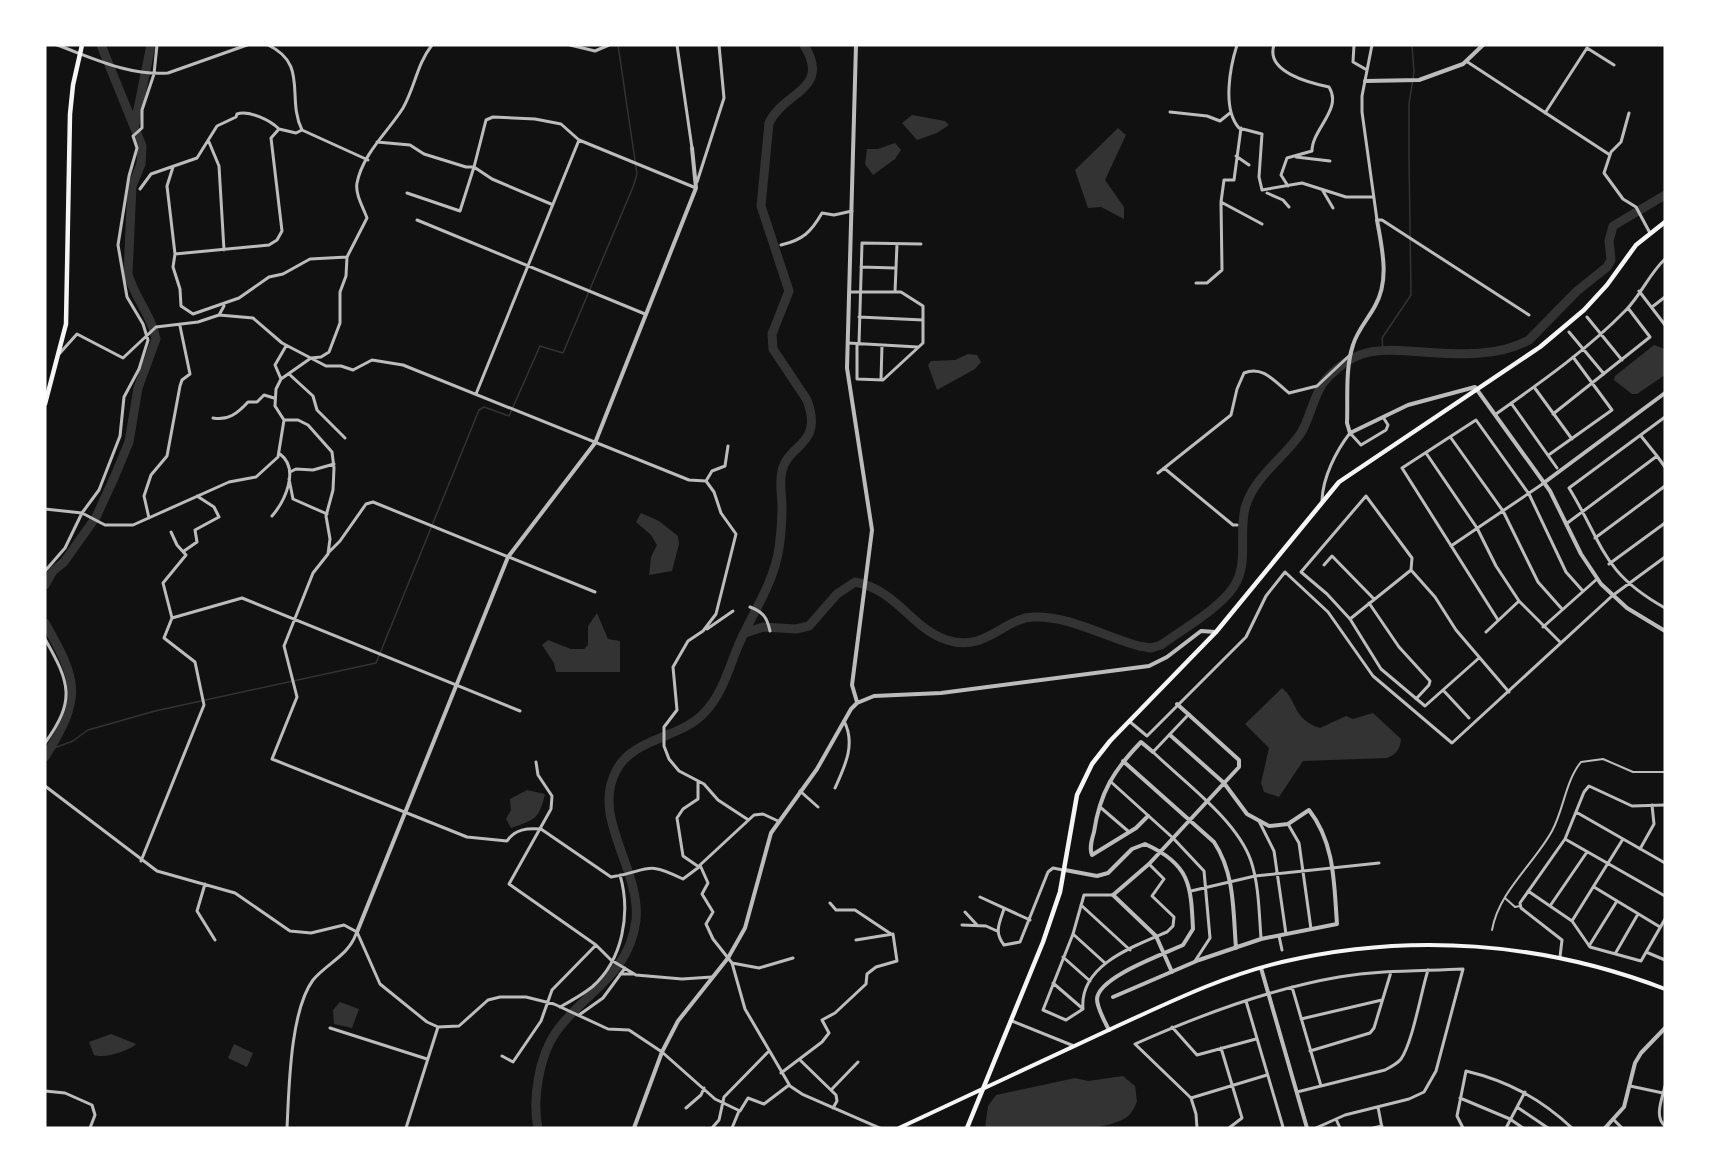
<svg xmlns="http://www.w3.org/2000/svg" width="1710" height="1173" viewBox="0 0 1710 1173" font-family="Ubuntu,sans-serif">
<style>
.water{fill:#333}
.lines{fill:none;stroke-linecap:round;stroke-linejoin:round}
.stream{stroke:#333;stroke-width:1.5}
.river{stroke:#333;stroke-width:9}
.pedestrian{stroke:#bcbcbc;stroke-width:2}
.minor{stroke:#bcbcbc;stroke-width:3}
.tertiary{stroke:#bcbcbc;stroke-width:4}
.secondary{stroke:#f5f5f5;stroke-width:4}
.primary{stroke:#f5f5f5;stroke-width:4.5}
</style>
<rect width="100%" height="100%" fill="#111"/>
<!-- water -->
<path class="water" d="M912,115L945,121L949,125L937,133L917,140L902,123Z
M1118,128L1126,135L1105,180L1124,207V219L1101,207L1088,208L1075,170Z
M895,143L901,150L895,159L873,175L865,164L867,149H878Z
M1654,345L1665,349V375L1637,394H1632L1614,380L1615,376Z
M968,354L977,355L981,362L975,369L937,390L928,365L931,361L955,360Z
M641,513L659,521L678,536L679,544L672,571L649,575L651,557L657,545L651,535L636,522Z
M597,613L608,639L620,641V672H556L554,663L542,645L548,640L571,649H584L588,645V626Z
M1282,688C1298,701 1292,719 1320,728L1346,716L1353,719L1373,713L1401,739C1400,749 1397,754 1387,758L1303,761L1279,797L1264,792L1261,783L1269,748L1245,724Z
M527,790L545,794C539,819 535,820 511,828L506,819L511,810L510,799Z
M340,1002L359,1009L352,1028L334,1024L333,1010Z
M111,1034L136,1044C129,1051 103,1059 94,1055L89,1042Z
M234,1044L253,1053L247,1067L228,1058Z
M1123,1076L1135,1086L1137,1101C1135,1107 1132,1113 1127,1117C1100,1136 1020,1128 985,1128L988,1106L996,1095L1075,1078L1088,1081Z"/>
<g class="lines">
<!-- stream -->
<path class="stream" d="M1383,350L1382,338L1411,295L1409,158V104L1414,72L1412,45
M49,750L73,741L88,730L155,711L376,663L479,410L484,407L509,416L540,346L563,353L633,187L637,174L618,45"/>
<!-- river -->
<path class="river" d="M135,124L151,45
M45,585L53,571L64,562L96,517L114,478L129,442L138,388L156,339C152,316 134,297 128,274L132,186L141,164L142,146L101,45
M45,623C79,683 82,697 45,757
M745,633L763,627L796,629L809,626L837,594L855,582C897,590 912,629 947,640C985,653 1004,618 1033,617C1068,615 1105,637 1139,646L1151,648L1161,645C1183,629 1226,605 1237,581C1248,558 1238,529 1246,505C1256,475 1284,458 1301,433C1310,418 1313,398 1323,383C1330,374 1344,362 1355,357C1371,349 1391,350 1408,351C1448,353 1492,360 1529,340L1577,291L1607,267L1611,260L1609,241L1613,226L1665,195
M538,1128C532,1100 539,1056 556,1032C585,991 629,976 636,920C641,869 591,818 616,771C633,737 681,739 705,712C723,693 729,667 739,644C753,612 774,583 779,548C781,535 782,521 782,507C782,495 779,483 782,471C788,443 824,446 807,400L773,349L772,334L789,291L761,206L769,123C784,91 832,90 804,45"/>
<!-- pedestrian -->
<path class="pedestrian" d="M1505,898L1515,907L1520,906
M1492,930C1499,891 1534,864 1552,831C1564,809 1565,782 1581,762L1603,759L1633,772H1665"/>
<!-- minor -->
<path class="minor" d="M57,45C93,58 129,76 168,73L247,45
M268,45C309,64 286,98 302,130L368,160
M570,45L595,51L609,45
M677,45L692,148
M1237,45C1230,67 1222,109 1239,128L1262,134L1259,177L1262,190L1302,183L1346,197H1372
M1274,45C1265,72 1310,83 1329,87C1343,109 1312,129 1312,151L1287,158L1281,175L1288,186
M1354,45L1353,62L1367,70
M1372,45L1362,96V112L1377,220H1382L1529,315
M1466,61L1610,155
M1170,112L1207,116L1220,121L1230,113
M1545,113L1587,48L1614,65
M1629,113L1621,142L1611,152L1604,173L1623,199L1636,207L1650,233
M209,142L219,166L224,250
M377,142L410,145L424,154L466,167H474L460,211L407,193
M1236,156L1249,165
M1296,157L1330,161
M173,167L167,186L175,254L173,267L180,289L181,306L193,314L239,298L269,277L283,274L310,259L347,257
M697,182L724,98L719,45
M140,189L151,174L197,158L217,126L236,117L237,114C249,110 270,120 279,129
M1323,191L1333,208
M1267,193L1283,200L1289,207
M1221,202L1262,224
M551,204L492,179L474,167L486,120L493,117L535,119L561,124L579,140L696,188
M417,220L645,314
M781,245C803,240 811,232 822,213L834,215L852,211
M175,254L269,245L277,240L282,231L271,138L279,129L296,133L302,130
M861,267L895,268
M1196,283H1207L1222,270L1221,202L1224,180H1234L1241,128
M1639,291L1665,325
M850,292H901L923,306V343L883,380L857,379V344
M895,292L897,244
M1652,307L1665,297
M219,315L253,318L282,343L326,366H341L353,370L372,360L403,365L689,480L706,481L712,471L725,466L728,446
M859,317L923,320
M1587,317L1622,360
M1569,332L1604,374
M848,343L918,347
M859,344L862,243L921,244
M60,353L77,334L123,358L156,327L198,322L219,315L224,306
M289,374L313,396L317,410L345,438
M281,379L275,365L286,346
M881,380L882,345
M1534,387L1572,439
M476,394L579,140
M1511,403L1557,468
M1496,414C1541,382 1587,350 1626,310C1641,295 1649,274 1665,259
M1553,414L1650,337L1628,308
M1665,417L1569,488C1604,545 1601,572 1665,608
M213,418C228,421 238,413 248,402H257L264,395L274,398
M284,420H298L308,425L332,452L334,468L333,490L326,516L330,539L328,554L313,573L284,646L297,697L272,759L467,837L507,841C515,829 527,828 541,829L611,877C649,872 643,859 683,879L699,867L683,856L677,818L683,809L698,799V781
M1451,438L1503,511L1538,582L1562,609
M1426,453L1477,528L1496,566L1519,601L1560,642
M1550,454L1612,410L1573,357
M1657,456L1665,467
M1164,468L1233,525H1237
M290,472L296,469L313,470L334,464
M1158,473L1231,415L1237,389L1244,373C1263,365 1275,382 1289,393L1317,386L1350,355
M289,479L293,499L327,514
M706,481L714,492L721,513L736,534L716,614L703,631L688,641L673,667L677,710L664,727V746L669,759L679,771L704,784L718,800L747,819
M1322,500C1323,477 1336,451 1350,433L1361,445L1386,430L1388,425L1383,417
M45,509L82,513L105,525H133L229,482L256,477L278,457L284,420L275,406L276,389L281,379L311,358L321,357L329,352L340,323V292L346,276L347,257L367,218C363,207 355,194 357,183C363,153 388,132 403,108C415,87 417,64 432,45
M272,516C285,501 300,469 280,454
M149,518L144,496L151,475L167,456L180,386L182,380L190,374L180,326
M1566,524L1657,456L1641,436
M171,532L177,545L186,555L163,583L172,618
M1595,538L1665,486
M1451,546L1544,483
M184,551L197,542L195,530L219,517L214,507L197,496
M329,552L340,541L366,504L373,502L595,592
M1609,564L1665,523
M1324,565L1332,556L1374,599
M1411,570L1435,597L1456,630L1509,692
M45,571L65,548L82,513L99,490L120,436L124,397L139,369L148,340L143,324L127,297L118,245L129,176L137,148L133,136L142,128V110L154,74L157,45
M1369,603L1399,647L1430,681L1429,685L1416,699
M750,607C763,612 767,617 770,631
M1350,619L1411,570L1412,558L1366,496L1301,572L1327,594L1350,619L1381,669L1425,706L1479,658
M1498,620L1402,468L1476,420L1529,494L1566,572L1582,590
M1543,627L1597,579
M707,629L733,611
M1486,632L1519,601
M45,639C70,683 76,700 45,743
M1443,690L1469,718
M1189,714L1153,752C1184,782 1237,820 1251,861C1259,885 1259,913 1261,938
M1129,721L1147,736L1246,637L1266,596L1285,572L1328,612L1373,676L1452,743L1612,596L1665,557
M536,762L538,775L552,796L551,809L509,884L596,945L611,960L636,975L682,979L712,977
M1110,781L1173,838L1204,871L1210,938L1195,961
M45,786L157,871L235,893L290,931L311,933L344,925L357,932L380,984L427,1022L438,1027L459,1026L488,1000L500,997H526L554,1004L608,1029L629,1030L662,1052L715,1099L740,1111L748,1098L764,1104L789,1085
M835,788C845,766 856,744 844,721
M800,791L818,807
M1100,807L1128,831
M1576,812L1665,863
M778,821L763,814L754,815L700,865L708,883L702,894L713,912L706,924L713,939L732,963L745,1009L790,1086L802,1094L880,1128
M1259,821L1274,851L1286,934
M1288,824L1299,843L1311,929
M1565,839L1665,896
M1640,849L1654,824L1652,805
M141,861L204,705L195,662L164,638L172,618L242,598L520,711
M205,884L197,911L215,940
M1594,887L1660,927
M1191,891L1255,876L1379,863
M1528,891L1572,921L1590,947L1641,961L1665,919
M1113,895H1084L1073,934L1043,1010L1066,1020L1083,1009C1079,965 1134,946 1167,932L1173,926L1174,917L1152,896L1164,879L1149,864
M980,897L1030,920
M830,903L836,910H855L891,934
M1081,905L1130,950
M1550,906L1587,852
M1004,909C999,924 994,932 1004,945L1020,942L1048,872L1053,868L1063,870
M965,912L977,925
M1572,921L1623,839
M962,925L986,926L997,931
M1073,934L1105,963
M1279,936L1282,950
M1589,946L1617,901
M1646,952L1665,960
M1615,954L1638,914
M1063,957L1090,981
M1560,957L1562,940L1521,908L1520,903L1565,839L1584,792L1589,786L1632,806L1665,805
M732,963L759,968L793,958
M620,974H634
M1053,983L1082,1008
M1292,987L1321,1086
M1246,1001L1283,1127L1281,1128
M560,1007C571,1001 582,995 592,987C623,960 631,913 620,875
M579,1015L603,998L625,968
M1301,1019L1382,1000
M1012,1021L1074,1046
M1172,1027L1197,1055L1256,1039
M330,1028L427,1059
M1221,1048L1242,1118L1229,1128
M1310,1051L1370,1033L1374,1028L1391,972
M502,1056L513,1062L541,1021L552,990L596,945
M800,1060L836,1095L837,1101L833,1108
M781,1073L822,1042L829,1033L822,1020L835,1013L866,984L867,974L876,967L897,961L893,934L856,940
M1630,1086L1663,1093
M1665,1086C1662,1099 1654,1117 1665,1126
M831,1090L858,1062
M45,1091L65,1093L92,1105L95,1115L90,1128
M1297,1092L1385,1070C1391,1067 1397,1064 1401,1059C1413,1041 1421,992 1428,970
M1191,1098L1267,1075
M1460,1098L1510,1119L1523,1128
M1378,1107L1382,1128
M1517,1107L1548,1128
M686,1108L701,1095L704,1088
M1336,1119L1340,1128
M1613,1119L1622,1128
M287,1128C289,1089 290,1011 313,980C327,963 348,956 356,934
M406,1128L438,1027
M712,1128L719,1120L724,1097L768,1052
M732,1128L739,1111
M1197,1128L1196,1114L1191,1098L1135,1044C1200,1015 1269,989 1339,977C1380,970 1422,971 1463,969L1436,1071L1424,1092L1409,1099L1345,1115L1316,1128
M1373,1128L1382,1126
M1463,1128L1457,1116L1466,1071C1508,1081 1541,1099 1572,1128
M1506,1128L1525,1092"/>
<!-- tertiary -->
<path class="tertiary" d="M856,45L847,368L872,530L852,685L857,702
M1365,81L1419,80L1463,64L1483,45
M1377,220C1382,249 1390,279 1375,306C1368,319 1357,331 1353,345C1345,369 1348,399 1347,423L1350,433L1408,405L1475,387L1550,491L1581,554L1601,584L1627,608L1665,631
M1545,482L1665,393
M1123,761L1214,842C1235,874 1233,911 1236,948
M1148,816L1136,828L1092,855C1089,848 1092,839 1094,832C1100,792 1114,770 1141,742L1153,752
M1065,870L1097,876L1108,873L1132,849L1145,844C1190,864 1191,885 1193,929L1183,945C1164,954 1098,977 1097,999C1097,1008 1105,1022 1109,1030
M357,932L508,557L595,443L696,188L692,148
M1261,968L1307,1128
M1172,972L1156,936L1113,895L1149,864L1239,767V760L1177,704
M1113,997L1199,960L1261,939L1337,924C1334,884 1335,843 1309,810L1288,824L1269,826L1247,814L1224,783L1170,735
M634,1128L662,1052L678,1021L728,958L745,928L771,833L817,769L851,709L857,703L874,696L941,693L1149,666L1167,657L1201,631L1216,632
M1605,1128L1624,1107L1635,1063L1641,1053L1665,1028"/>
<!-- secondary -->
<path class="secondary" d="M899,1128C970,1095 1041,1061 1113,1028C1168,1003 1222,976 1282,962C1410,932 1543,942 1665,989"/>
<!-- primary -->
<path class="primary" d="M45,404L66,324L70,114L73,85L82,45
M967,1128L1043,942L1060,892L1077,795L1092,764L1110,741L1216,632L1339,482L1540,347L1584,310L1607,285L1636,245L1665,222"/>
</g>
<!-- border -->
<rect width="1710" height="1173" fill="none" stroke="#ffffff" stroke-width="93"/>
</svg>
